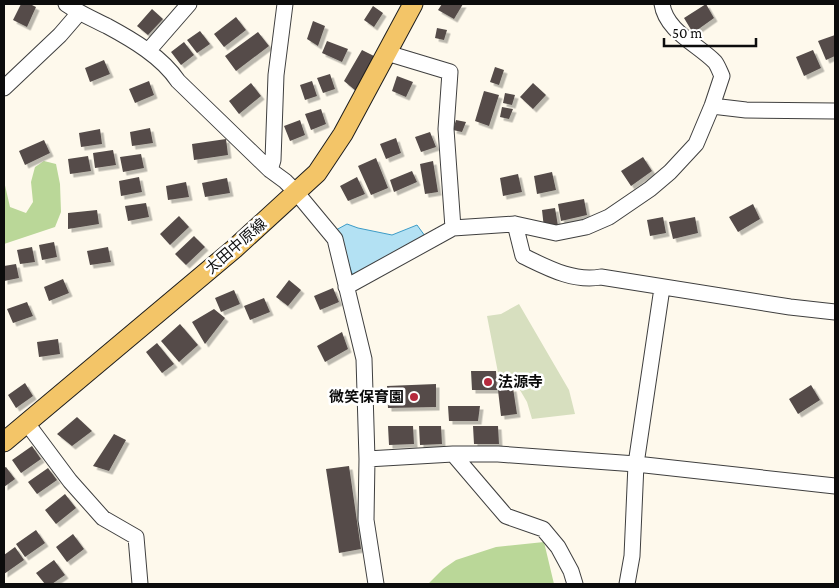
<svg xmlns="http://www.w3.org/2000/svg" width="839" height="588" viewBox="0 0 839 588" font-family="'Crimson Pro','Noto Sans JP',serif">
<style>
.forest{fill:#bad798}
.cemetery{fill:#d7dfbf}
.water{fill:#b3e1f3;stroke:#3d9cc7}
.building{fill:#544c49;filter:url(#shadow)}
.lines{fill:none;stroke-linecap:round;stroke-linejoin:round}
.minor-casing{stroke:#3f3f3f;stroke-width:17}
.major-casing{stroke:#1d1d1d;stroke-width:21}
.minor{stroke:#fff;stroke-width:15}
.major{stroke:#f3c568;stroke-width:19}
.poi-dot{fill:#b62a3d;stroke:#fff;stroke-width:2}
.labels{text-anchor:middle;dominant-baseline:central;stroke-width:5;stroke-linejoin:round;paint-order:stroke}
.street-label{font-size:15px;fill:#0c0c0c;stroke:#fff}
.poi-label{font-size:15px;font-weight:bold;fill:#0c0c0c;stroke:#fff;text-anchor:start}
</style>
<defs>
<filter id="shadow"><feDropShadow dx="3.5" dy="3.5" stdDeviation="0" flood-color="#0004"/></filter>
</defs>
<rect width="100%" height="100%" fill="#fef9ec"/>
<!-- forest -->
<path class="forest" d="M44,161L56,164L60,184L61,212L55,227L4,244V181L10,207L26,213L33,202L31,182L35,167Z
M544,542L554,584H428L443,569L456,560L496,547Z"/>
<!-- cemetery -->
<path class="cemetery" d="M519,304L569,390L575,414L532,419L527,402L517,385L501,388L487,316L501,314Z"/>
<!-- water -->
<path class="water" d="M347,224L358,228L392,235L417,225L425,236L353,276L336,230Z"/>
<!-- building -->
<path class="building" d="M21,4H30L36,7L27,27L13,20Z
M442,4H463L454,19L438,10Z
M706,4L714,18L693,33L684,18Z
M373,6L383,13L374,27L364,20Z
M152,9L163,19L148,35L137,26Z
M236,17L246,30L224,47L214,34Z
M313,21L325,26L318,46L307,39Z
M437,28L447,30L444,40L435,38Z
M200,31L210,44L197,53L187,40Z
M258,32L269,46L236,71L225,56Z
M835,35V56L826,60L818,41Z
M327,41L348,49L342,62L322,53Z
M184,42L194,55L181,65L171,52Z
M362,50L376,57L356,91L344,81Z
M813,50L821,68L804,76L796,57Z
M104,60L110,74L90,82L85,68Z
M495,67L504,70L499,85L490,82Z
M330,74L335,89L323,93L317,78Z
M397,76L413,82L406,97L392,91Z
M149,81L154,95L135,103L129,89Z
M312,81L317,96L305,100L300,85Z
M251,83L261,96L239,114L229,101Z
M533,83L546,95L533,109L520,97Z
M484,91L499,95L489,126L475,121Z
M505,93L515,95L512,105L503,103Z
M502,107L513,109L509,119L500,117Z
M321,109L326,124L311,130L305,114Z
M300,120L305,135L290,141L284,126Z
M456,120L466,122L462,132L453,130Z
M150,128L153,143L132,146L130,132Z
M100,129L102,144L81,147L79,133Z
M430,132L436,147L421,152L415,137Z
M396,138L401,153L386,159L380,144Z
M226,139L228,155L194,160L192,144Z
M44,140L50,153L25,165L19,151Z
M113,150L116,165L95,168L93,153Z
M141,154L144,168L123,172L120,157Z
M88,156L91,171L70,174L68,159Z
M643,157L652,171L631,186L621,171Z
M376,158L388,188L371,195L358,166Z
M433,161L438,192L425,194L420,164Z
M412,171L417,182L394,192L390,180Z
M552,172L556,190L537,194L534,176Z
M518,174L522,192L503,196L500,178Z
M139,177L142,192L121,196L119,181Z
M357,177L365,194L348,201L340,186Z
M227,178L230,193L205,197L202,183Z
M186,182L189,197L168,200L166,186Z
M584,199L587,215L561,221L558,204Z
M146,203L149,217L128,221L125,206Z
M753,204L760,219L738,232L729,217Z
M555,208L558,226L544,228L542,210Z
M97,210L99,224L68,229V213Z
M179,216L189,227L170,245L160,234Z
M663,217L666,233L650,236L647,220Z
M695,217L698,233L673,239L669,222Z
M194,236L205,247L186,265L175,254Z
M54,242L57,257L42,260L39,245Z
M32,247L35,262L20,264L17,250Z
M108,247L111,262L90,265L87,251Z
M16,264L19,278L4,281V266Z
M63,279L69,293L49,301L44,287Z
M289,280L301,290L288,306L276,297Z
M333,288L339,302L320,310L314,296Z
M234,290L240,304L221,312L215,298Z
M264,298L270,312L250,320L244,306Z
M27,302L33,316L13,323L7,309Z
M214,309L225,318L205,344L192,322Z
M180,324L198,345L179,362L161,341Z
M342,332L348,349L325,362L317,346Z
M58,339L60,354L39,357L37,342Z
M157,343L174,364L162,373L146,352Z
M471,371H496L497,390H472Z
M25,383L33,396L16,408L8,395Z
M436,384V407L388,408L387,386Z
M811,385L820,400L798,414L789,399Z
M513,388L517,414L501,416L498,390Z
M448,406H480L478,421H449Z
M77,417L92,431L72,446L57,434Z
M388,426H413L414,444L389,445Z
M419,426H441L442,444L420,445Z
M473,426H498L499,444H474Z
M114,434L126,440L109,471L93,466Z
M32,446L41,459L21,473L12,460Z
M349,466L361,549L339,553L326,469Z
M6,467L15,479L4,487V468Z
M48,468L57,480L37,494L28,482Z
M65,494L76,508L56,524L45,510Z
M36,530L45,543L25,557L16,544Z
M73,534L84,549L67,562L56,547Z
M15,547L24,560L4,574V555Z
M54,560L65,575L52,584H45L36,573Z"/>
<g class="lines">
<!-- minor casing -->
<g class="minor-casing">
<path id="minor" d="M66,4C79,13 93,19 107,26C133,40 162,57 178,81L270,170L285,181L296,192L335,239L364,359L367,459L366,520L376,584
M148,51L189,4
M387,53L450,72L446,129L453,228
M4,88L60,35L79,13
M712,106L746,110L835,111
M270,170L273,160L276,75L285,4
M515,224L523,256C548,268 573,282 601,277L790,307L835,312
M346,287L453,228L515,224L556,233L586,227L609,217L650,189L670,172L696,144L712,106L722,76C720,72 718,66 715,62C697,44 666,31 662,4
M26,422L70,481L103,518L136,537L140,584
M453,454L506,516L543,529L558,547L571,571L575,584
M367,459L453,454H498L636,464L835,486
M627,584L632,556L636,464L662,288"/>
</g>
<!-- major casing -->
<g class="major-casing">
<path id="major" d="M4,442L234,249L317,173L343,134L413,4"/>
</g>
<!-- minor -->
<use href="#minor" class="minor"/>
<!-- major -->
<use href="#major" class="major"/>
</g>
<!-- markers -->
<g class="poi-dot">
<circle cx="488" cy="382" r="5"/>
<circle cx="414" cy="397" r="5"/>
</g>
<g class="labels">
<!-- street labels -->
<g class="street-label">
<text transform="translate(236 246) rotate(-41)">太田中原線</text>
</g>
<!-- poi labels -->
<g class="poi-label">
<text x="498" y="382">法源寺</text>
<text x="404" y="397" text-anchor="end">微笑保育園</text>
</g>
</g>
<!-- border -->
<rect width="839" height="588" fill="none" stroke="#0c0c0c" stroke-width="10"/>
<!-- scale -->
<path d="M664 38v8h92v-8" fill="none" stroke="#0c0c0c" stroke-width="2.5"/>
<text x="672" y="38" font-size="15" fill="#0c0c0c" stroke="#ffffff" stroke-width="4" paint-order="stroke">50 m</text>
</svg>
